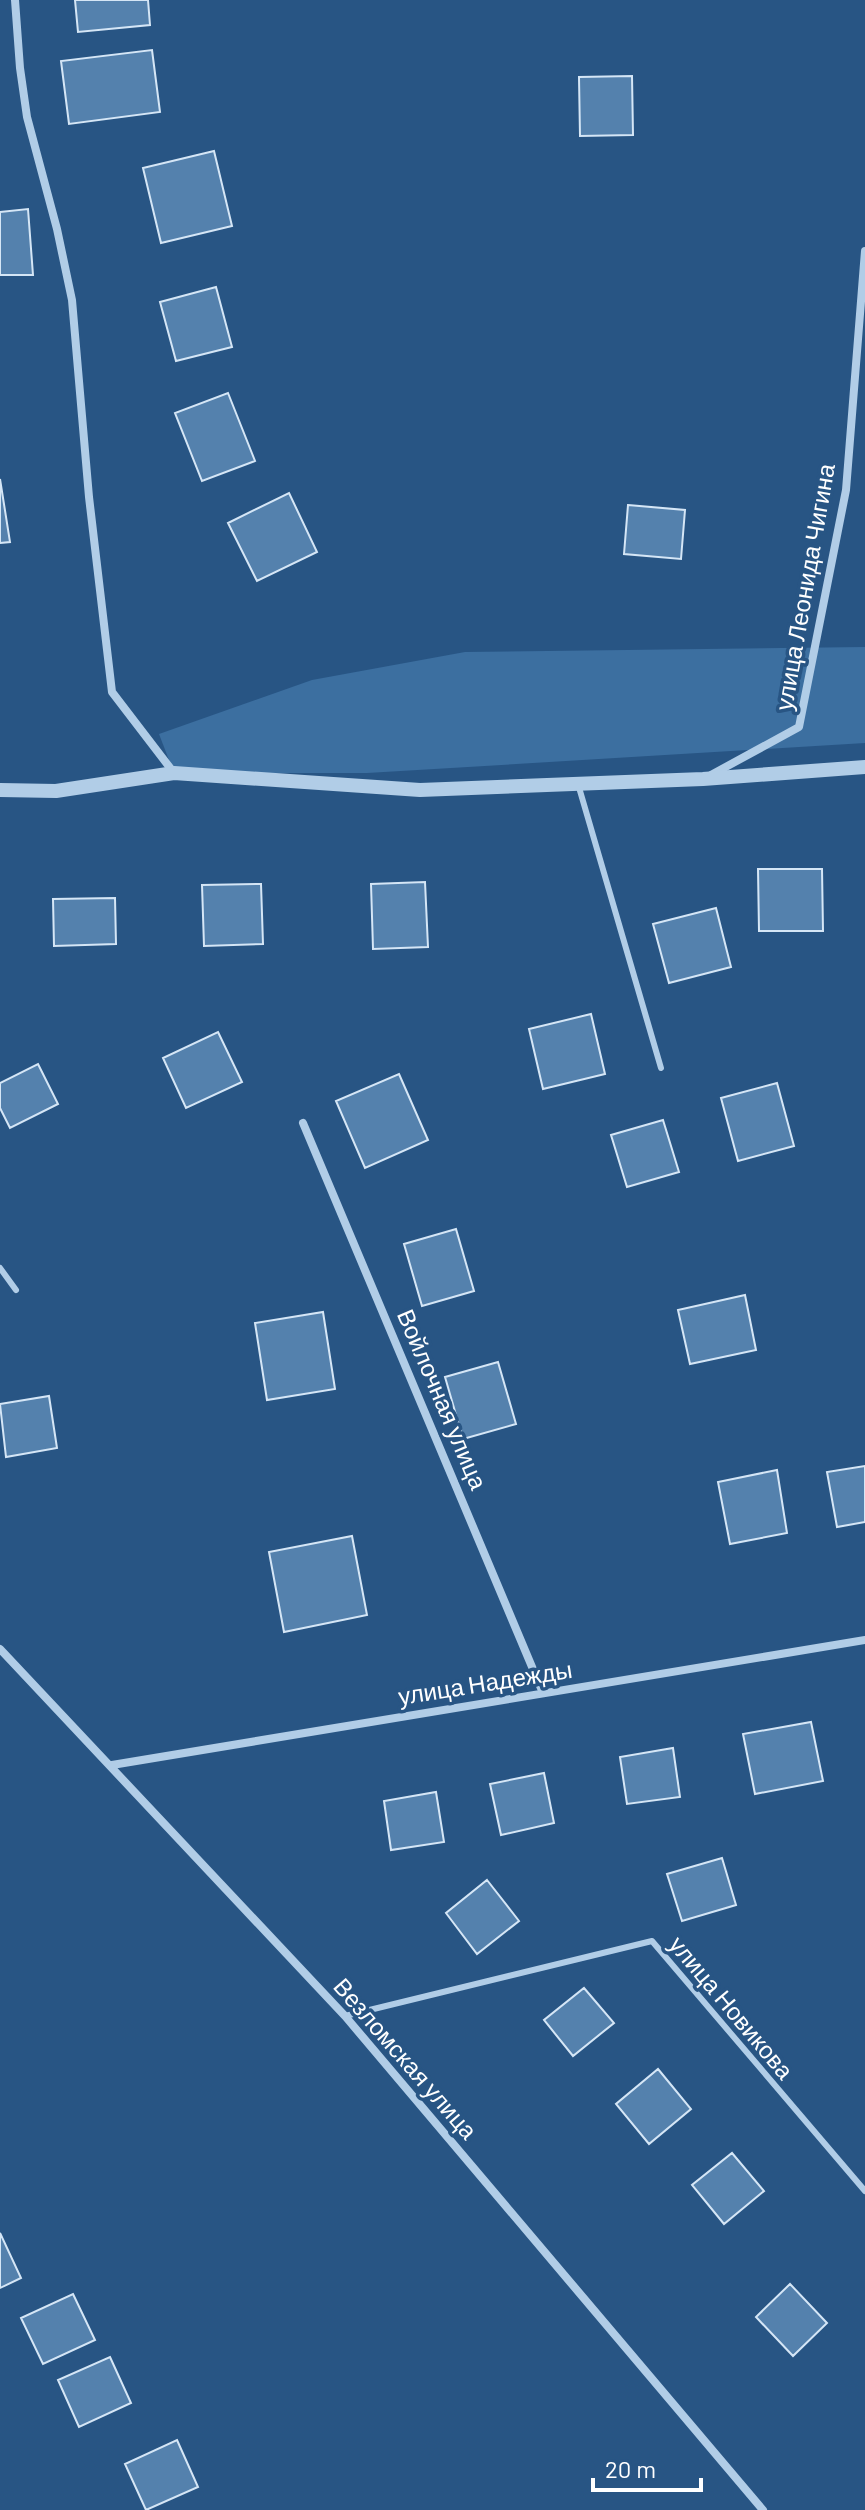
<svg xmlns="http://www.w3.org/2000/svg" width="865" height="2510" viewBox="0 0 865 2510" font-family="Barlow,sans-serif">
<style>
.green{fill:#3c6fa0}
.building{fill:#5481ad;stroke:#d5e6f6;stroke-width:2}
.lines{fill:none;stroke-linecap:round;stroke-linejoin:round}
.service{stroke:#b1cde7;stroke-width:6}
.minor{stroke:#b1cde7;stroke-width:8}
.tertiary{stroke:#b1cde7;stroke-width:14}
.labels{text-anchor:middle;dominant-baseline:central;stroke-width:7;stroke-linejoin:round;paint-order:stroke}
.street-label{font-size:24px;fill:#fff;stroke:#285584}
</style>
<rect width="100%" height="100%" fill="#285584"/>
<!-- green -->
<path class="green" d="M865,647V743L367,773H174L159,734L312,680L465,652Z"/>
<!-- building -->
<path class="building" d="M75,0H148L150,25L78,32Z
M152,50L160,112L69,124L61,61Z
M632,76L633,135L580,136L579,77Z
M214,151L232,226L161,243L143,168Z
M28,209L33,275H0V212Z
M216,287L232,347L176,361L160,302Z
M228,393L255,461L202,481L175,413Z
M0,479L10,542L0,543Z
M289,493L317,552L257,581L228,523Z
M628,505L685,510L681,559L624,554Z
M758,869H822L823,931H759Z
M425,882L428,947L373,949L371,884Z
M261,884L263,944L204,946L202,885Z
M115,898L116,944L54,946L53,899Z
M716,908L731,967L669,983L653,924Z
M591,1014L605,1074L543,1089L529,1029Z
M218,1032L242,1082L186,1108L163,1058Z
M38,1064L58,1104L10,1128L0,1108V1083Z
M399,1074L428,1140L365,1168L336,1101Z
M777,1083L794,1146L738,1161L721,1098Z
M663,1120L679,1172L627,1187L611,1135Z
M456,1229L474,1291L422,1306L404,1244Z
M745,1295L756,1350L690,1364L678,1310Z
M323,1312L335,1389L267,1400L255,1323Z
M498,1362L516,1424L463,1439L445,1377Z
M49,1396L57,1448L6,1457L0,1404Z
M865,1466V1522L837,1527L827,1472Z
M777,1470L787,1533L730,1544L718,1482Z
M352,1536L367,1615L284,1632L269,1552Z
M811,1722L823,1781L755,1794L743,1734Z
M673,1748L680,1797L627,1804L620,1757Z
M544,1773L554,1823L501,1835L490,1784Z
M436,1792L444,1842L391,1850L384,1801Z
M722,1858L736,1905L682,1921L667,1874Z
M487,1880L519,1921L477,1954L446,1913Z
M584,1988L614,2023L573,2056L544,2020Z
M658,2069L691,2109L649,2144L616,2104Z
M732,2153L764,2191L724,2224L692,2185Z
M0,2233L21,2278L0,2288Z
M790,2284L827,2323L793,2356L756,2317Z
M73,2294L95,2340L43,2364L21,2318Z
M110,2357L131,2403L79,2427L58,2380Z
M177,2440L198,2487L146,2510L125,2464Z"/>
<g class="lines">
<!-- service -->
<path class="service" d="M578,784L661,1068
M0,1268L16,1290
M345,2016L652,1941L865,2191"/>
<!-- minor -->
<path class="minor" d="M15,0L20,68L27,117L57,229L72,300L89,497L112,692L174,773
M711,775L799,727L846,490L865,251
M303,1123L543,1693
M0,1649L345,2016L763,2510
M112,1765L865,1640"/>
<!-- tertiary -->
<path class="tertiary" d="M0,790L56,791L174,773L420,790L703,779L865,767"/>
</g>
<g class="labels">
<!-- street labels -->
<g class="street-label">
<text transform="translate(804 587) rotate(-80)">улица Леонида Чигина</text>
<text transform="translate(443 1399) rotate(67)">Войлочная улица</text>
<text transform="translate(485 1682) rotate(-9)">улица Надежды</text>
<text transform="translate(732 2007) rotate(50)">улица Новикова</text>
<text transform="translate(406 2058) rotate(49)">Везломская улица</text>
</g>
</g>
<!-- scale -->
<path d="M593 2478v12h108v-12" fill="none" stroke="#ffffff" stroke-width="4"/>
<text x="605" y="2478" font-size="24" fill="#ffffff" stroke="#285584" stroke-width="6" paint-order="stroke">20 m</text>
</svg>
